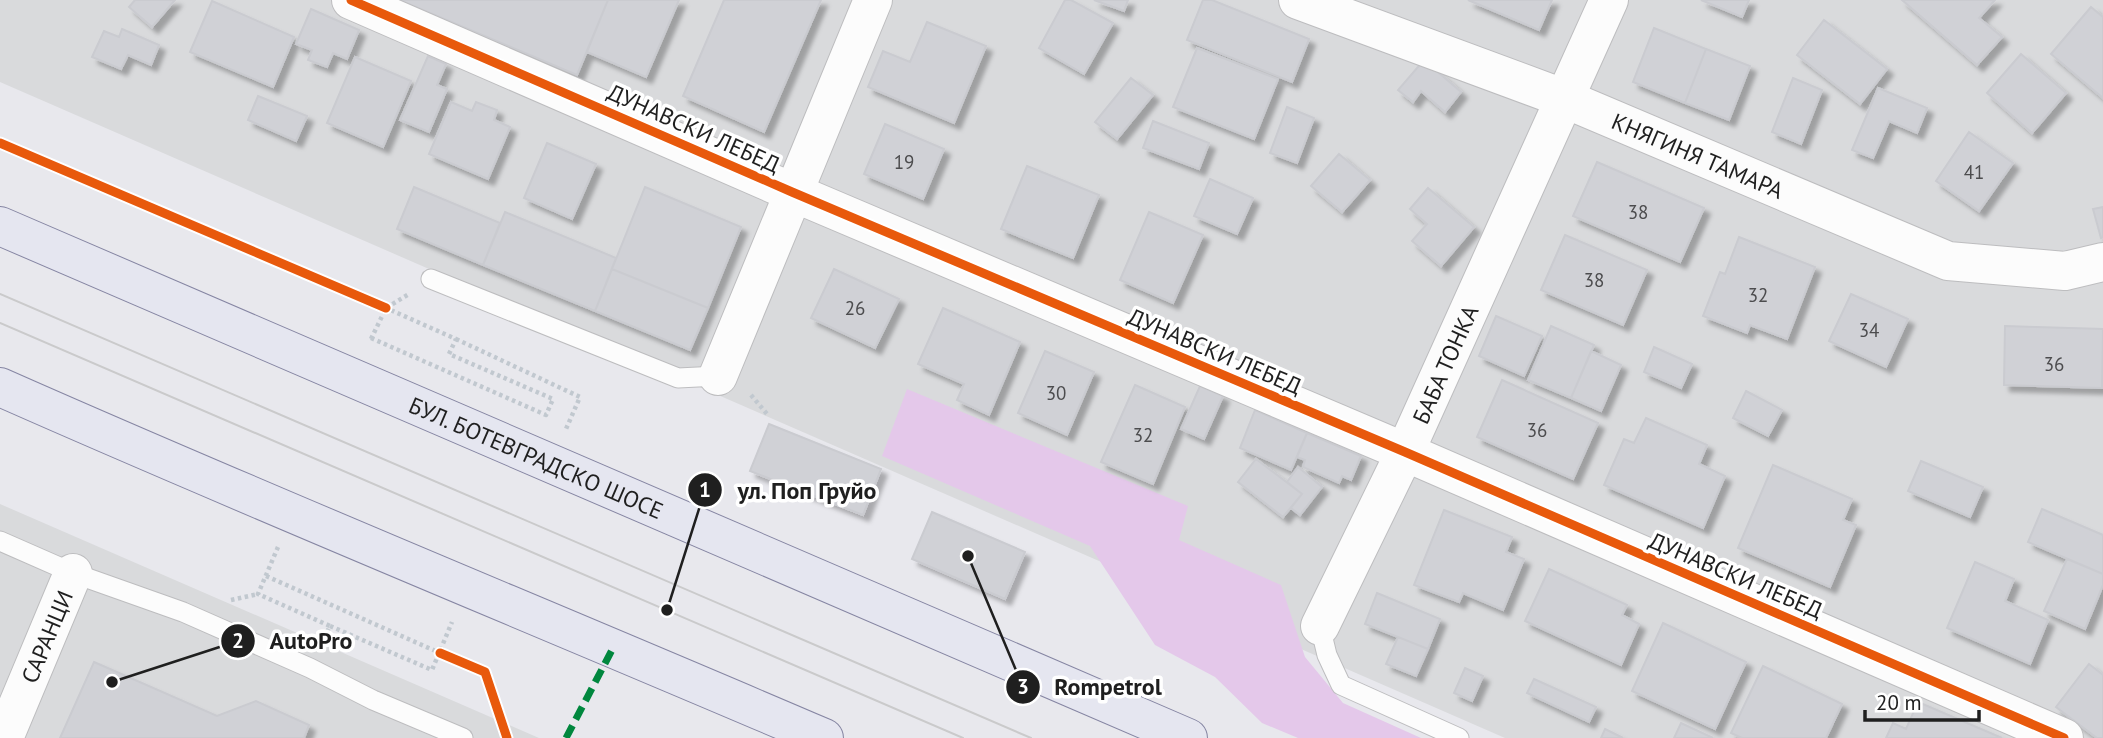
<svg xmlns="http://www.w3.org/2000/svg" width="2103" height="738" viewBox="0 0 2103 738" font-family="'PT Sans',sans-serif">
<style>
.residential{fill:#d9dadc}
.grass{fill:#e4c8ea}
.building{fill:#d0d1d6;stroke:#cacbd0;stroke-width:2;filter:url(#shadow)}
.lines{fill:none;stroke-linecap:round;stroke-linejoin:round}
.service-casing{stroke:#bdbdbf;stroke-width:21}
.minor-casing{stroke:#bdbdbf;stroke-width:40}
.primary-casing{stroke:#8686a3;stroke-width:40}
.path{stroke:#c1c8cf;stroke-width:4.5;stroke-dasharray:3.5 3.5;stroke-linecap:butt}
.service{stroke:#fcfcfc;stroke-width:19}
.minor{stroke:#fcfcfc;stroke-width:38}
.primary{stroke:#e5e6f0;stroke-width:38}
.tram{stroke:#cacacb;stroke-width:2}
.quiet{stroke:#00873e;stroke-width:7;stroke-dasharray:14 7;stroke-linecap:butt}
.cycleway-casing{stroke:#fff;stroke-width:13}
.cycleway{stroke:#e8590c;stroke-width:9}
.labels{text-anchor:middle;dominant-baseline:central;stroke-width:7;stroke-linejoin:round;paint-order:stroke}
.number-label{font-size:19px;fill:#4c4c4e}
.street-label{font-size:23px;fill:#1f1f1f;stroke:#fff}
.leader{fill:none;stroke:#1f1f1f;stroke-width:2.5}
.callout-dot{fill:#1f1f1f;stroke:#fff;stroke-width:2.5}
.mark-label{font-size:21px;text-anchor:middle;font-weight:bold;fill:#fff}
.callout-label{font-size:24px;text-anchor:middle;font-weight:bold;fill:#1f1f1f;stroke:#fff;stroke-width:7;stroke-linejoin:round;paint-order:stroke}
</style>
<defs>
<filter id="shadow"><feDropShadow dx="6" dy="6" stdDeviation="2" flood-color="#0004"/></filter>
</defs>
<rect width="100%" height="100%" fill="#e8e8ed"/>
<!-- residential -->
<path class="residential" d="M0,0H2103V738H1505L0,82Z
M0,504L539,738H0Z"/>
<!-- grass -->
<path class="grass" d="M907,389L1188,506L1179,540L1281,585L1305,657L1343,703L1421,738H1298L1262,723L1215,677L1155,645L1090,546L882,456Z"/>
<!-- building -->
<path class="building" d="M135,0H175L152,27L129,7Z
M399,0H608L577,75Z
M608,0H679L646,77L587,52Z
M724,0H821L764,132L683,96Z
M1065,0H1071L1113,23L1084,74L1039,48Z
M1094,0H1128L1124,11Z
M1203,0H1212L1309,39L1292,82L1187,40Z
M1468,0H1552L1539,30Z
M1701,0H1749L1742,17Z
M1902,0H1995L1979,18L2002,37L1977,65Z
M212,1L294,37L273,87L190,52Z
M2091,7L2103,17V98L2051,54Z
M311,9L359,30L347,59L333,53L327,67L308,60L312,50L296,44Z
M1824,20L1887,69L1860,104L1797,55Z
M927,22L986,46L954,123L868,87L883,51L910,62Z
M1654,28L1706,49L1685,103L1633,82Z
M122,29L159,45L151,65L128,55L121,69L92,57L104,31L119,37Z
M1197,48L1278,79L1254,139L1173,107Z
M1706,49L1750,66L1729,120L1685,103Z
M2021,54L2066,93L2032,133L1987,93Z
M428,56L446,64L437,85L447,89L429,132L400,120Z
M355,57L411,81L383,147L327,123Z
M1424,60L1461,92L1445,112L1421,91L1413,102L1398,90Z
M1131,78L1153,95L1117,139L1095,122Z
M1793,78L1822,90L1801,144L1772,132Z
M1878,88L1927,108L1917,133L1889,121L1873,158L1852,150Z
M258,96L307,116L296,141L248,120Z
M451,102L472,111L476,102L497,110L494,120L510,127L488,179L429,154Z
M1287,107L1314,118L1297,163L1270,153Z
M1153,121L1209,143L1199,169L1143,148Z
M885,124L944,149L923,199L864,174Z
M1969,132L2013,163L1979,211L1936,181Z
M547,143L596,164L572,219L524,198Z
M1339,154L1370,180L1342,212L1311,186Z
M1597,162L1704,208L1680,262L1573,216Z
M1027,166L1099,195L1073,258L1001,229Z
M1210,179L1253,198L1237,234L1194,216Z
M414,187L500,223L483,265L397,229Z
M645,187L741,227L708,308L612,269Z
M1428,188L1474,227L1441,266L1412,241L1427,224L1410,209Z
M2103,207V237L2101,238L2093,209Z
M505,212L616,258L595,311L483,265Z
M1149,212L1203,235L1173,303L1120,280Z
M1565,235L1647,270L1623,325L1541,290Z
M1739,237L1815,267L1787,339L1750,325L1747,333L1703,316L1720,272L1725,274Z
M612,269L708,308L690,350L595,311Z
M834,269L899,299L875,348L811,318Z
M1851,294L1908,319L1886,367L1829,341Z
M943,308L1020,342L989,415L957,400L964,384L918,364Z
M1496,316L1542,336L1524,376L1479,356Z
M1551,326L1594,345L1571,398L1528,380Z
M2005,326L2103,329L2102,388L2004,385Z
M1654,347L1692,364L1681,388L1644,372Z
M1045,351L1094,372L1067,435L1018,413Z
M1591,351L1621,365L1601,411L1571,398Z
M1502,380L1598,423L1573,479L1477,437Z
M1135,385L1185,407L1153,484L1101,462Z
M1200,386L1223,396L1204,439L1181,429Z
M1746,391L1782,410L1768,436L1733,418Z
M1255,410L1307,433L1291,470L1240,448Z
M1646,418L1707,445L1699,464L1725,476L1703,528L1604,485L1624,439L1634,443Z
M769,424L881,469L863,515L750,471Z
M1307,433L1361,456L1351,480L1342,476L1339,483L1303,467L1305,460L1297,457Z
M1256,459L1302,494L1283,517L1238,482Z
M1921,461L1983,487L1970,517L1908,491Z
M1773,465L1852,499L1843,520L1856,525L1830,587L1738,548Z
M1298,467L1322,487L1300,515L1291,508L1302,494L1287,482Z
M2042,509L2103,535V574L2028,542Z
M1444,510L1512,537L1506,552L1524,559L1503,610L1463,593L1459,602L1414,585Z
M932,512L1025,552L1005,599L912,559Z
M2067,559L2103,574V585L2085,629L2044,611Z
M1975,562L2014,579L2005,601L2048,620L2030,664L1947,628Z
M1549,569L1627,605L1622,615L1639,624L1621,665L1525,621Z
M1377,593L1440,619L1428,649L1365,624Z
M1663,623L1746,662L1715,729L1632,691Z
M1398,637L1428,649L1416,676L1386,664Z
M94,662L217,716L256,701L309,725L304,738H60Z
M2089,664L2103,675V738H2097L2056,707Z
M1763,666L1842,704L1826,738H1742L1731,733Z
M1465,668L1483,676L1472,701L1454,693Z
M1534,679L1596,707L1589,722L1527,693Z
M1918,702L2002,738H1886L1893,723L1906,729Z
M1681,723L1713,738H1674Z
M1605,729L1623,738H1601Z"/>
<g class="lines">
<!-- service casing -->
<g class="service-casing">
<path id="service" d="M431,279L678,378L718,376
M0,541L73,573L183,612L310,668L373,700L463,738
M1320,626L1327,655L1341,685L1459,738"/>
</g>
<!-- minor casing -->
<g class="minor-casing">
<g id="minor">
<path d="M351,0L792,192L1405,452L2064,738"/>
<path id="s1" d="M1298,0L1563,98L1948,261L2065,271L2103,262"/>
<path d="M718,376L873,0"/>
<path id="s2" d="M1320,626L1405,452L1609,0"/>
<path id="s3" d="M4,738L73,573"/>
</g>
</g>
<!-- primary casing -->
<g class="primary-casing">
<g id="primary">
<path id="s4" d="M0,226L1188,738"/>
<path d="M0,387C273,508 549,620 824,738"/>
</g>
</g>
<!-- path -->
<path class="path" d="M371,338L546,415L553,399L449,354L456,339L386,308
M371,339L386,308L409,294
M456,339L580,397L566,429
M751,395L767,414
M278,547L258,594L330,626L322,642
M266,576L440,653
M231,600L258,594
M330,626L432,670L452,622"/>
<!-- service -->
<use href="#service" class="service"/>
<!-- minor -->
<use href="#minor" class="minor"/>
<!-- primary -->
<use href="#primary" class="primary"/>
<!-- tram -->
<path class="tram" d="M0,294L1031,738
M0,323L963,738"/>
<!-- quiet -->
<path class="quiet" d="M566,738L613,648"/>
<!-- cycleway casing -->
<g class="cycleway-casing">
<path id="cycleway" d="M351,0L792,192L1405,452L2064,738
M0,143L386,308
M440,653L485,672L507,738"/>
</g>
<!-- cycleway -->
<use href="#cycleway" class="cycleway"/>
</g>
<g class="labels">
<!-- number labels -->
<g class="number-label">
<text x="904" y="162">19</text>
<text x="1974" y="172">41</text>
<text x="1638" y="212">38</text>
<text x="1594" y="280">38</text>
<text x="1758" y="295">32</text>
<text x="855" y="308">26</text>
<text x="1869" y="330">34</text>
<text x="2054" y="364">36</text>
<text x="1056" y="393">30</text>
<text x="1537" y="430">36</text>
<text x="1143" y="435">32</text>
</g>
<!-- street labels -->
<g class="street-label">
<text transform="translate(694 128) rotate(24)">ДУНАВСКИ ЛЕБЕД</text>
<text stroke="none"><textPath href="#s1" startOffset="429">КНЯГИНЯ ТАМАРА</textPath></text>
<text transform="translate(1215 351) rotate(23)">ДУНАВСКИ ЛЕБЕД</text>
<text stroke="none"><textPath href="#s2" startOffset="290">БАБА ТОНКА</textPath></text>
<text stroke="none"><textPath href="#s4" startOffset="584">БУЛ. БОТЕВГРАДСКО ШОСЕ</textPath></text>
<text transform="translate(1736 575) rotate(23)">ДУНАВСКИ ЛЕБЕД</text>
<text stroke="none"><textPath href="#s3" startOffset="110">САРАНЦИ</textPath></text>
</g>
</g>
<!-- callouts -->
<path class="leader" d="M667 610L705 490M112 682L238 641M968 556L1023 687"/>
<g class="callout-dot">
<circle cx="667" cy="610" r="7"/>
<circle cx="112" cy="682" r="7"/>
<circle cx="968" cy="556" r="7"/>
<circle cx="705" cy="490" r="18"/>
<circle cx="238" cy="641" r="18"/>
<circle cx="1023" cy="687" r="18"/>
</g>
<g class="mark-label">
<text x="705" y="497">1</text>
<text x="238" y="648">2</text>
<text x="1023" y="694">3</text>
</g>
<g class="callout-label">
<text x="807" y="499">ул. Поп Груйо</text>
<text x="311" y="649">AutoPro</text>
<text x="1108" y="695">Rompetrol</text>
</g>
<!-- scale -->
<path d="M1865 710v10h114v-10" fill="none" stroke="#1f1f1f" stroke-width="3.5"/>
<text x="1876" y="710" font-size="21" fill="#1f1f1f" stroke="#ffffff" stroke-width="5" paint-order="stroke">20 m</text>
</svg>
